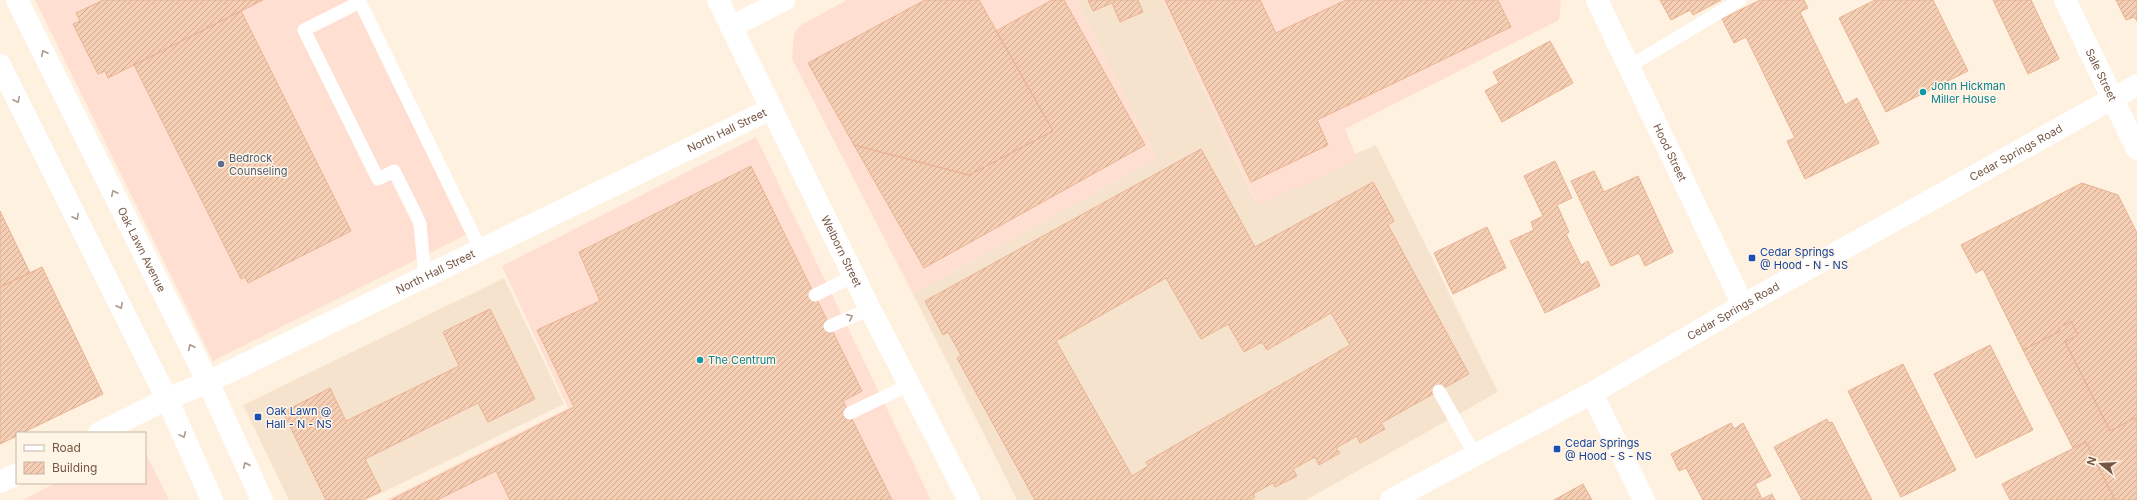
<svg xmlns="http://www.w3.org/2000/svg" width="2137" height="500" viewBox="0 0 2137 500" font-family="Inter,sans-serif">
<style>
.residential{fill:#f6e3cd}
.commercial{fill:#ffdfd2}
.building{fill:url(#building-hatch);stroke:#e9b394;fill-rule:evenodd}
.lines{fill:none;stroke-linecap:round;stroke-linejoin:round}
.service{stroke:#fff;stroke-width:13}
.minor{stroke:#fff;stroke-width:22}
.tertiary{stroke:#fff;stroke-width:22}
.secondary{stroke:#fff;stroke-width:22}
.oneway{stroke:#ad9a8f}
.culture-dot{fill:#0f9aa8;stroke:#fff5e7;stroke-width:1.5}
.service-dot{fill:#5c6f8a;stroke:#fff5e7;stroke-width:1.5}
.transit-dot{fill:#1a4fb4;stroke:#fff5e7;stroke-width:1.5}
.labels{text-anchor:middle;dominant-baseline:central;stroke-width:3;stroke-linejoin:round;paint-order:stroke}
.street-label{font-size:11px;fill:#765645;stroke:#fff5e7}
.culture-label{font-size:11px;fill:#0d838f;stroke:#fff5e7;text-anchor:start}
.service-label{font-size:11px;fill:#4e5e75;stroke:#fff5e7;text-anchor:start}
.transit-label{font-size:11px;fill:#164399;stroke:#fff5e7;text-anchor:start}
</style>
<defs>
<pattern id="building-hatch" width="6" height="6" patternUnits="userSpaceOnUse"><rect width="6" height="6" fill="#f5ceb4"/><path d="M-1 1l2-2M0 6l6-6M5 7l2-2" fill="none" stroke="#cbaa94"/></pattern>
</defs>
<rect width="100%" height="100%" fill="#fef1df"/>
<!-- residential -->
<path class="residential" d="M1076,0H1162L1257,205L1357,159L1355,154L1376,145L1498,392L1306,500H1017L913,294L1157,158Z
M504,278L564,404L367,500H289L243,405Z"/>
<!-- commercial -->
<path class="commercial" d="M35,0H352L466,235L213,361Z
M847,0H1076L1157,158L913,294L792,59L794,34L801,25Z
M1162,0H1561L1559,20L1345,129L1357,159L1258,206Z
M756,137L931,500H386L568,408L502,266Z
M145,452L169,500H23L55,483H145Z"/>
<!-- building -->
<path class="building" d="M103,0H263L108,78L105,71L98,74L73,24L80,21L76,13Z
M925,0H979L1053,131L969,175L854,145L808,63Z
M1052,0H1064L1145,145L924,268L854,145L969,175L1053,131L996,31Z
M1088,0H1138L1143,12L1120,22L1112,3L1093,11Z
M1165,0H1260L1276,33L1346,0H1498L1511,27L1317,120L1328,145L1251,182Z
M1660,0H1721L1693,15L1690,10L1671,20Z
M1760,0H1804L1808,8L1800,12L1845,105L1857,98L1879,143L1805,179L1787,141L1795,138L1746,37L1734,43L1722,19Z
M1875,0H1933L1968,71L1886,112L1839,18Z
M1993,0H2031L2059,59L2028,74Z
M2116,0H2137V21L2134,17L2126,20Z
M241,11L351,231L248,283L245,277L241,279L134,65Z
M1550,41L1573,83L1502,122L1485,91L1499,83L1493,72Z
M1201,149L1255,247L1373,182L1394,221L1388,225L1469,374L1381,423L1385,429L1360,443L1357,436L1336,448L1340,453L1319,465L1315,457L1293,469L1297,476L1275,487L1273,483L1253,494L1255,497L1250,500H1035L957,358L961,355L948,332L943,335L925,301ZM1166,278L1201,339L1228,324L1244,352L1262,342L1267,350L1331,313L1350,345L1146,462L1148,466L1132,476L1056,341Z
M1555,161L1572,198L1557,205L1569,232L1566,234L1581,265L1588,261L1600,286L1545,313L1510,241L1534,230L1531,222L1543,216L1524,176Z
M751,166L862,391L843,401L892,500H510L496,471L437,500H391L574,407L537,330L600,301L579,252Z
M1594,171L1604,192L1638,176L1673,252L1645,266L1639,253L1611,266L1571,181Z
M2082,183L2118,195L2137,233V423L2135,418L2110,431L2065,342L2078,335L2071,321L2059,328L2060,331L2023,350L1983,269L1976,273L1961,245Z
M0,211L30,273L0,287Z
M1487,227L1506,268L1453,294L1434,253Z
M42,267L103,394L22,433H17V436L0,444V287Z
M490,309L535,399L488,422L478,403L365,459L381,491L363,500H326L283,412L330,388L346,421L459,366L443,332Z
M2071,321L2078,335L2065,342L2110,431L2135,418L2137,423V500H2115L2086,442L2073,448L2023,350L2060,331L2059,328Z
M1990,345L2033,430L1976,458L1934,374Z
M1903,364L1956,470L1901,497L1848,391Z
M1827,419L1829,423L1832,422L1872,500H1802L1774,447Z
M1731,423L1734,429L1743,423L1771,476L1755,484L1762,499L1772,494L1775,500H1703L1686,468L1679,471L1671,454Z
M2086,442L2115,500H2010L2002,484Z
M1583,484L1592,500H1554Z"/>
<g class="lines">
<!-- service -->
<path class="service" d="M359,0L481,250
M360,2L304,30L378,179L394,171L417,217L420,224L425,277
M1628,67L1740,0
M815,295L854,276
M830,326L870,309
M1439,391L1475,455
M850,413L909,385"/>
<!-- minor -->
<g class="minor">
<path id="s1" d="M718,0L870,309L969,500"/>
<path id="s2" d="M1597,0L1743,305"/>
<path id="s3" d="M2065,0L2137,149"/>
<path d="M1592,393L1644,500"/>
<path id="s4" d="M99,433L167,399L208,382L771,109"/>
<path d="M0,482L17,474"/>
</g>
<!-- tertiary -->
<path class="tertiary" d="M731,27L784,0"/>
<!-- secondary -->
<g class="secondary">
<path id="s5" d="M17,0L208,382L262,500"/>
<path d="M0,65L167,399L212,500"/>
<path id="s6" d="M1391,500L1592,393L1743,305L2137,85"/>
</g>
</g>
<!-- one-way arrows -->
<defs><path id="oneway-chevron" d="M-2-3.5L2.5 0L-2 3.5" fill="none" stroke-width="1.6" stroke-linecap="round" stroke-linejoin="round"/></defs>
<g class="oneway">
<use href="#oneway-chevron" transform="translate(44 53) rotate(-117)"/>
<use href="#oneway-chevron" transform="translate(17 100) rotate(63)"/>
<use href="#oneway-chevron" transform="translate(114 193) rotate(-116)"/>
<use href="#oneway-chevron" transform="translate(76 217) rotate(63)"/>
<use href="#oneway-chevron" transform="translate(120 306) rotate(63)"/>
<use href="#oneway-chevron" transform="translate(850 317) rotate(-24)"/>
<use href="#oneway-chevron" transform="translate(191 347) rotate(-116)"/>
<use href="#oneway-chevron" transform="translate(183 435) rotate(66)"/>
<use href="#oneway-chevron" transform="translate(246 465) rotate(-115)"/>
</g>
<!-- markers -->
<g class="culture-dot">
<circle cx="1923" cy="92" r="4"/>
<circle cx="700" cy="360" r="4"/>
</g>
<circle class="service-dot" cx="221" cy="164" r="4"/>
<g class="transit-dot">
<rect x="1748" y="254" width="8" height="8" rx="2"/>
<rect x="254" y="413" width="8" height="8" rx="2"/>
<rect x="1553" y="445" width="8" height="8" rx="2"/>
</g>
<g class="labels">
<!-- street labels -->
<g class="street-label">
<text stroke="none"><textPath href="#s3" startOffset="83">Sale Street</textPath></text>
<text stroke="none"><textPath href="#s4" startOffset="697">North Hall Street</textPath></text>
<text stroke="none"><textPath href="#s2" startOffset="169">Hood Street</textPath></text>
<text stroke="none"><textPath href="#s6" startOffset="715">Cedar Springs Road</textPath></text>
<text stroke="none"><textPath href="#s5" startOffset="279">Oak Lawn Avenue</textPath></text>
<text stroke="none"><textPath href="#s1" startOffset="280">Welborn Street</textPath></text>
<text stroke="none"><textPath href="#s4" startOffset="373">North Hall Street</textPath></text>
<text stroke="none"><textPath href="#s6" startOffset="391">Cedar Springs Road</textPath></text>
</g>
<!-- culture labels -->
<g class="culture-label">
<text x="1931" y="86">John Hickman<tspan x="1931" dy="13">Miller House</tspan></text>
<text x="708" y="360">The Centrum</text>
</g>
<!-- service labels -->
<g class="service-label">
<text x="229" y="158">Bedrock<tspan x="229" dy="13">Counseling</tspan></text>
</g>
<!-- transit labels -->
<g class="transit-label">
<text x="1760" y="252">Cedar Springs<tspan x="1760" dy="13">@ Hood - N - NS</tspan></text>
<text x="266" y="411">Oak Lawn @<tspan x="266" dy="13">Hall - N - NS</tspan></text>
<text x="1565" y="443">Cedar Springs<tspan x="1565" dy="13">@ Hood - S - NS</tspan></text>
</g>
</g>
<!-- legend -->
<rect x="16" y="432" width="130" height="52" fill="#fff5e7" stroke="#c8b5a6"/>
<rect x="24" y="445" width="20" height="6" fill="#ffffff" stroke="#c8b5a6"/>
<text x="52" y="452" font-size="12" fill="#765645">Road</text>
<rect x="24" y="462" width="20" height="12" fill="url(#building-hatch)" stroke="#c8b5a6"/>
<text x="52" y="472" font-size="12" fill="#765645">Building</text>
<!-- north arrow -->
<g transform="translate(2101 464) rotate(288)" stroke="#fff5e7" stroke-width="3" paint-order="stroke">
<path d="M0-3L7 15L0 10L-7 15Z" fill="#765645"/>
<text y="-6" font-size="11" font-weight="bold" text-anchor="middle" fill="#765645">N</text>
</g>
</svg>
